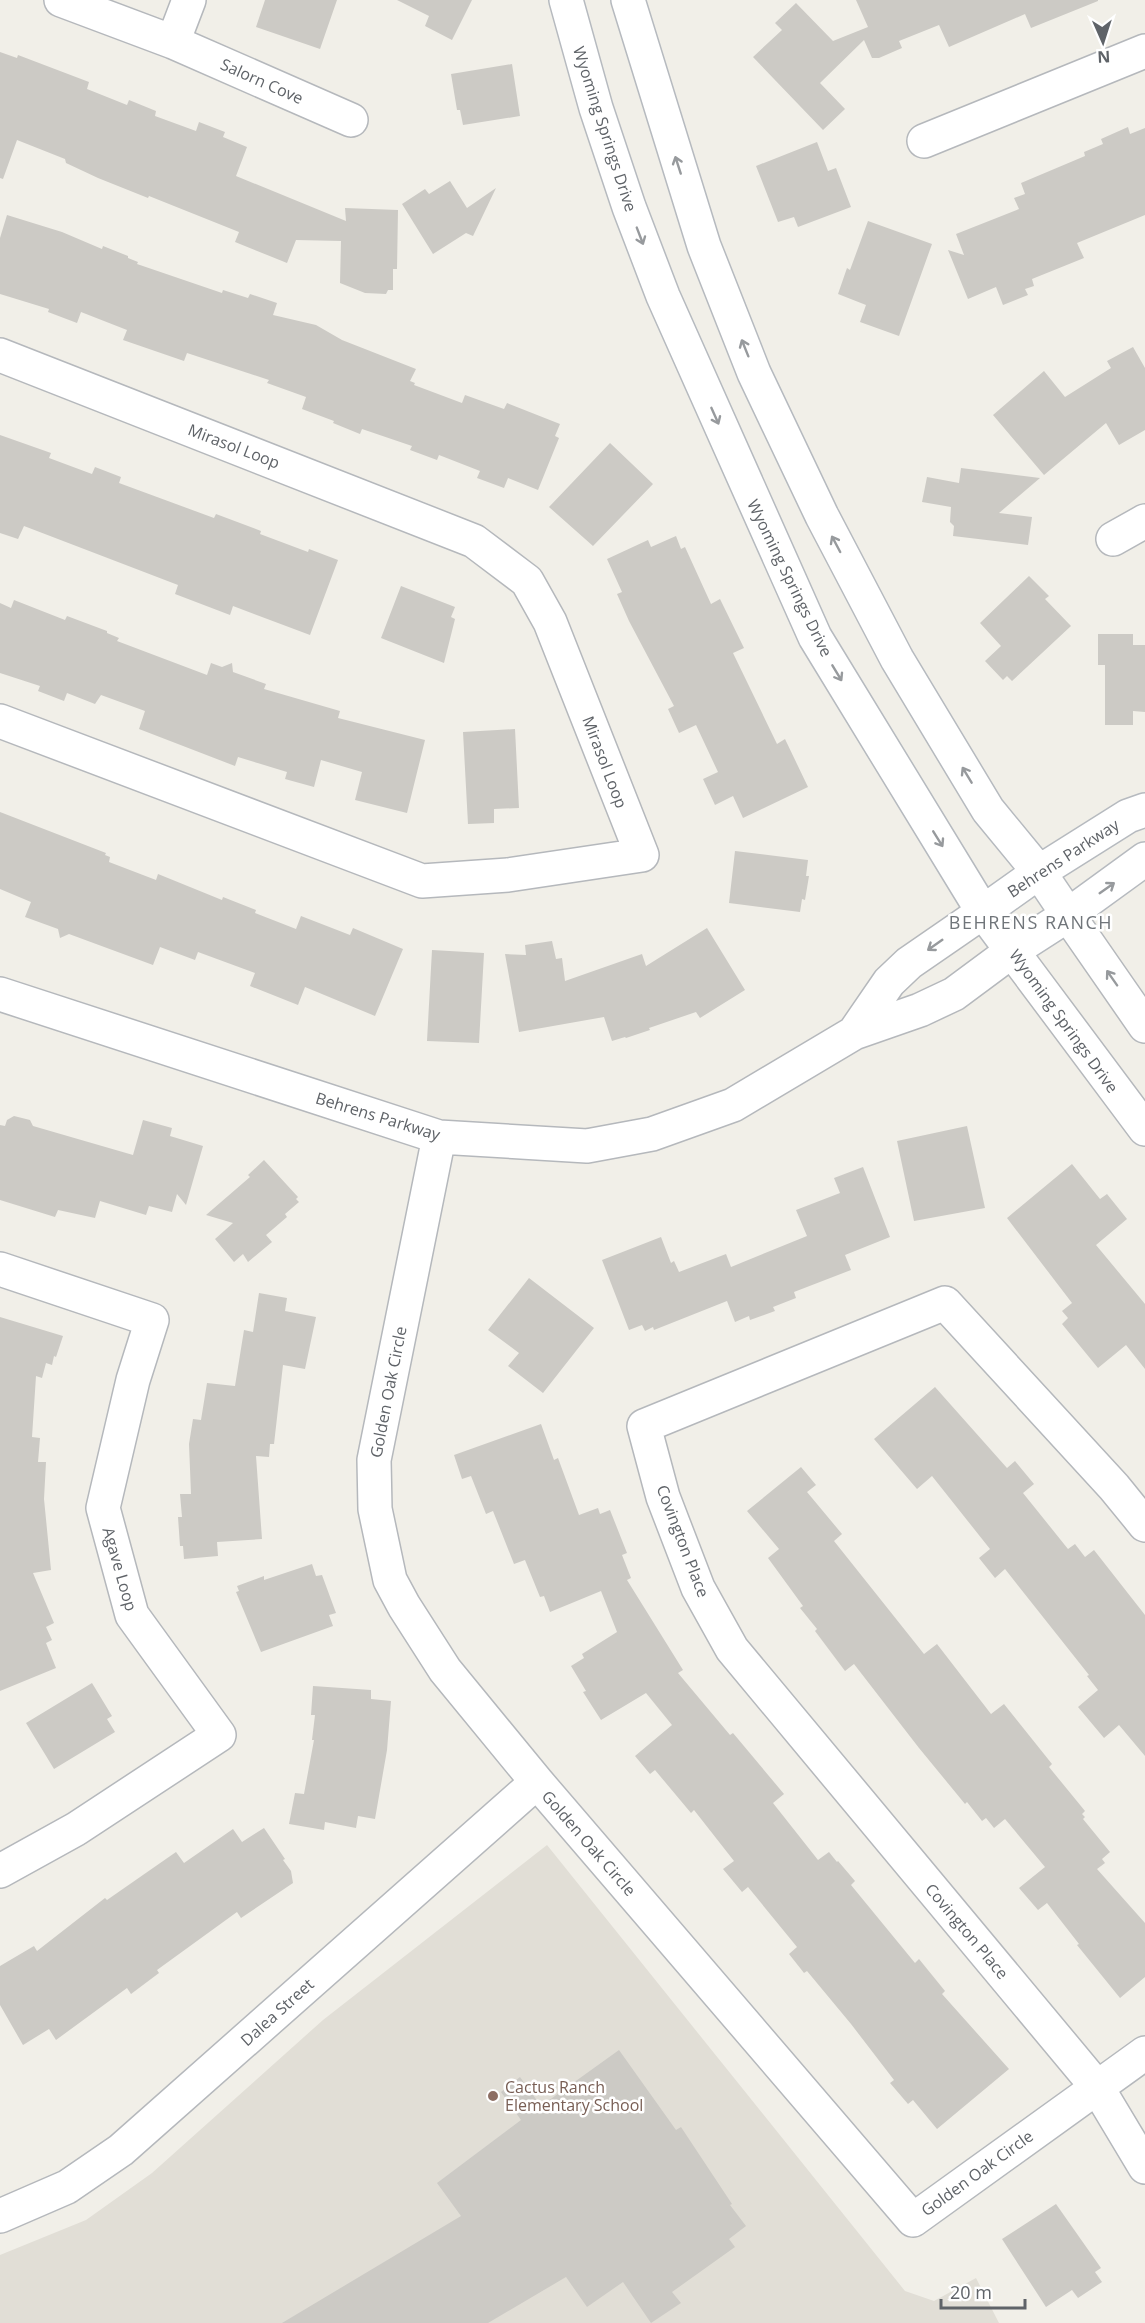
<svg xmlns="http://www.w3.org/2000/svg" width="1145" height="2323" viewBox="0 0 1145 2323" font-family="'Open Sans',sans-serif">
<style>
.education{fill:#e1ded6}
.building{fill:#cccac5}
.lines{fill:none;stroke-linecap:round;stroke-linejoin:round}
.street-casing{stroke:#b5b8bc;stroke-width:36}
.secondary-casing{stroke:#b6babf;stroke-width:36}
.street{stroke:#fff;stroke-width:33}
.secondary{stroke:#fff;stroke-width:33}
.oneway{stroke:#979a9d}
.education-dot{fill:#8d6e63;stroke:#fff;stroke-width:2}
.labels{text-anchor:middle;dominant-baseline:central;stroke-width:5;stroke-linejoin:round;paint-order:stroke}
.street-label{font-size:16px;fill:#5f6368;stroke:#fff}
.education-label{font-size:16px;fill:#785e54;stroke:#fff;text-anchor:start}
.neighbourhood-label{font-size:18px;letter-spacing:1.5px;fill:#70757a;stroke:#fff}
</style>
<rect width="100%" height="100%" fill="#f1efe8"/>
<!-- education -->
<path class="education" d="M547,1845L905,2291L934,2301L976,2278L999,2323H0V2255L86,2220L152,2173L323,2020Z"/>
<!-- building -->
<path class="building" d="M265,0H337L320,49L256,27Z
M397,0H472L452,40L425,26L429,16Z
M856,0H1098V1L1031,28L1025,14L949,47L939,25L899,41L902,48L879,58H872L864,40L820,83L845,109L823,130L753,57L782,30L775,23L796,3L833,41L868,27Z
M0,52L17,58L18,55L89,82L87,89L127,105L129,100L156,111L155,116L196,131L199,122L225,132L223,137L247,147L236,176L346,221L345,208L398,210L397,269H393V290H388L386,294L365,293L340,283L341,241L296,240L287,263L235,242L239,232L149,196L148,198L98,178L66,163L65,159L17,140L3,179L0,178Z
M512,64L520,116L463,125L460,110H457L451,74Z
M1128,127L1130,134L1145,128V215L1077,243L1084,258L1032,279L1034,286L1025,289L1028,295L1003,305L996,287L968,299L948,250L964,255L956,234L1019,209L1014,198L1025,194L1021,183L1085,156L1084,152L1103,144L1101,139Z
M817,142L828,171L836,168L851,207L798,227L794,217L778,222L756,166Z
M450,181L467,208L496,188L473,236L466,233L433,254L402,204L425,189L429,194Z
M7,215L62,232L102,249L103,246L128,256V258L138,262L137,264L222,293L223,290L248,298L250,294L277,303L273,315L316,325L342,340L416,369L410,381L415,383L414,385L462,403L465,395L504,409L507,403L560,424L555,436L559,438L538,490L508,478L504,488L477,478L480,471L439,455L437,460L410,450L412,446L362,429L360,434L333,423L334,421L302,409L306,397L267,383L269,380L187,353L184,361L123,340L127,330L81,312L77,323L48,312L49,309L0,294V238Z
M868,221L932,244L899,336L860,322L866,305L838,294L847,268L850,270Z
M1133,347L1145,368V430L1119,445L1106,423L1044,475L993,415L1044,371L1065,397L1111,368L1107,361Z
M0,435L51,453L49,458L92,474L95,467L121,477L119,483L214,518L216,514L261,531L260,534L308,552L309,549L338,560L310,635L233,606L230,615L175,594L178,585L24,526L18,539L0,533Z
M610,443L653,484L593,546L549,507Z
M961,468L1040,478L999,513L1032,517L1028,545L953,536L954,526L950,522L951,507L922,502L927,477L959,483Z
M676,536L681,549L685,547L711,604L720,599L744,648L733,653L777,744L785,739L808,787L743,818L733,796L715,805L703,779L718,772L696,725L679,733L668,709L674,706L629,621L617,594L622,592L607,559L648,540L651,547Z
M1029,576L1049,596L1045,599L1071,626L1012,681L1007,676L1003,680L985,661L1001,646L980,623Z
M401,586L455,607L451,617L455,619L444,663L381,638Z
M14,600L65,620L67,616L107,631V633L119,638L117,641L207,675L211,663L222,667L232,663L233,672L266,684L264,689L340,711L338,718L425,740L407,813L355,800L362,772L321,760L314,787L285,779L287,772L238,757L235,766L139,729L145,711L101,695L95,704L67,693L64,701L38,691L40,686L0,673V603L11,608Z
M1098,634H1133V645H1145V712L1133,711V725H1105V665H1098Z
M515,729L519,808L494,809V823L468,824L463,732Z
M0,812L106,853L105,855L110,857L109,862L156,880L158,874L222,900L223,897L256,910L255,913L296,929L301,916L350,935L353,928L403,949L375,1016L305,987L298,1005L250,986L255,973L198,952L195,960L160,947L153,965L69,934L60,938L58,929L25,917L31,902L0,889Z
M735,851L808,860L806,876H809L805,900L802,899L800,912L729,903Z
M707,928L745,990L700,1018L696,1012L649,1028L650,1030L626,1038L625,1037L612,1041L604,1017L519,1032L505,954L526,955L525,945L552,941L556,959L562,958L565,981L642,954L646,966Z
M432,950L484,953L479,1043L427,1041Z
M14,1116L30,1120L33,1126L133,1155L143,1120L172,1128L170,1136L203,1146L186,1205L177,1194L172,1212L149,1206L146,1215L100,1201L95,1218L58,1210L55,1217L0,1200V1125L5,1126L7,1120Z
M967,1126L985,1208L914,1221L897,1141Z
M264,1160L298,1197L296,1199L299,1202L285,1214L287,1217L266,1235L272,1242L248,1262L243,1254L234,1262L215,1239L233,1223L206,1215L250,1177L248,1175Z
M1072,1164L1100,1199L1107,1194L1127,1219L1096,1245L1145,1304V1369L1126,1345L1098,1368L1062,1324L1068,1318L1062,1311L1072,1303L1007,1218Z
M863,1167L890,1237L845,1255L851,1270L794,1292L796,1298L773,1307L775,1311L750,1320L749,1316L735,1322L727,1301L654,1330L653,1327L645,1331L642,1325L629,1330L602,1260L661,1237L671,1263L674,1261L679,1272L726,1254L731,1267L807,1236L796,1210L840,1193L834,1178Z
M529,1278L594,1328L543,1393L508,1366L519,1353L488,1330Z
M259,1293L287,1298L285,1311L316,1317L305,1369L283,1365L274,1444H270L269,1457L256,1456L262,1539L217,1542L218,1556L184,1559L183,1546H180L178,1517H182L180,1494H191L189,1444L193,1419L201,1420L207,1383L235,1386L244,1330L253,1332Z
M0,1317L63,1336L56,1357L54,1356L52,1365L46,1363L42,1378L36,1376L32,1437L40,1438L38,1462H46L44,1499L51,1570L33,1573L54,1623L46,1627L52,1640L46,1643L56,1668L0,1691Z
M935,1387L1007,1468L1015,1461L1034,1484L1023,1493L1068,1549L1075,1544L1085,1557L1094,1550L1145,1615V1756L1119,1725L1104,1738L1078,1707L1098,1690L1087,1676L1089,1675L1005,1569L995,1578L979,1558L990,1549L932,1476L917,1489L874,1439Z
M541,1424L554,1460L558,1458L579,1515L598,1508L600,1514L610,1510L627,1553L622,1555L631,1578L627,1580L683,1670L678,1673L730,1735L733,1733L784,1794L773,1803L818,1860L829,1852L837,1862L838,1861L855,1881L851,1885L915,1963L919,1959L945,1991L942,1994L1009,2069L937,2129L913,2100L908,2104L890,2083L894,2080L851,2024L807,1971L804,1973L789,1954L797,1947L748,1887L742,1892L723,1869L734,1861L694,1810L691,1813L655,1770L650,1774L635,1756L672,1725L646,1693L601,1720L583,1692L586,1691L571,1666L584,1658L582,1654L617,1632L601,1591L550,1612L544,1596L540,1597L525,1560L514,1564L493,1511L486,1514L471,1476L462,1479L454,1455Z
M801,1467L816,1485L807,1492L842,1534L834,1541L924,1654L937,1644L991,1714L1004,1704L1052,1764L1049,1767L1085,1811L1082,1814L1085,1817L1083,1819L1110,1852L1102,1859L1105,1863L1097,1869L1145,1923V1977L1120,1998L1077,1945L1079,1944L1047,1903L1038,1910L1019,1888L1045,1867L1005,1819L994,1828L986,1818L982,1821L967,1802L965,1804L919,1748L854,1664L845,1671L815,1631L817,1629L800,1608L803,1606L768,1558L779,1549L747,1511Z
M312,1564L316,1576L322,1575L336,1613L329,1615L333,1626L261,1652L236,1592L239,1591L237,1586L264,1576V1580Z
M92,1683L112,1716L107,1719L115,1732L54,1769L26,1723Z
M313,1686L371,1690V1699L391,1701L387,1750L375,1819L358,1816L356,1828L325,1822L324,1830L289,1824L295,1793L304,1794L314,1740H312L315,1715H311Z
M264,1828L285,1859L283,1860L291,1871L293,1883L241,1918L237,1912L157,1970L159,1973L131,1994L127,1988L56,2040L49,2029L23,2045L0,2005V1966L34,1946L37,1951L105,1898L107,1900L176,1852L184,1863L233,1829L242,1842Z
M619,2050L676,2130L681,2127L732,2204L730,2205L746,2226L729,2239L735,2247L672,2292L681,2303L651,2323L623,2282L587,2307L566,2277L488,2323H282L461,2216L437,2183L521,2120L501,2092L520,2077L541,2106Z
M1056,2204L1101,2268L1095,2272L1102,2282L1078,2298L1072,2290L1046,2307L1002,2239Z"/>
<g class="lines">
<!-- street casing -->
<g class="street-casing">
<path id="street" d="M61,0L173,42L351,120
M173,42L189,0
M924,141L1145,51
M0,355L474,541L527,581L550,622L642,855L508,875L422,881L0,721
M1113,539L1145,521
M983,912L909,963L889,982L854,1033L920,1010L954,994L1012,951L1145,1129
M1068,915L1145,1026
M0,994L439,1137L587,1146L652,1134L733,1105L854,1033
M439,1137L374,1460L375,1509L390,1580L404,1606L445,1670L537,1782L913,2220L1145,2053
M0,1269L152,1320L133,1380L103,1508L132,1615L219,1735L76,1829L0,1871
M1145,1525L1114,1487L945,1303L644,1426L663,1497L698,1588L732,1649L1097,2087L1145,2167
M0,2216L67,2187L121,2150L537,1782"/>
</g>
<!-- secondary casing -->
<g class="secondary-casing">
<path id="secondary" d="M566,0L596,108L629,207L663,296L815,637L983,912L1012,951L1068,915L1145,859
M628,0L704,246L754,373L822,516L897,659L988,810L1039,872L1068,915
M983,912L1039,872L1128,816L1145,810"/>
</g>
<!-- street -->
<use href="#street" class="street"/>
<!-- secondary -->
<use href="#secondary" class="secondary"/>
</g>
<!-- one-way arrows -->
<defs><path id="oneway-shaft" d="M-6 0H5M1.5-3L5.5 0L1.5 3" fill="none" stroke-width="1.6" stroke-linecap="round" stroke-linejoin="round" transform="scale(1.5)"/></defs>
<g class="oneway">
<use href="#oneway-shaft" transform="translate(678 165) rotate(-108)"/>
<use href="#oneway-shaft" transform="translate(640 236) rotate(69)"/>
<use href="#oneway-shaft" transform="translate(745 348) rotate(-112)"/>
<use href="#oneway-shaft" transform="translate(715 416) rotate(66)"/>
<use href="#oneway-shaft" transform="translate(836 544) rotate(-118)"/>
<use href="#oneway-shaft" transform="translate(837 673) rotate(59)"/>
<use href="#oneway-shaft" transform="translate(967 775) rotate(-121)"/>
<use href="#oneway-shaft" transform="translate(938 839) rotate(58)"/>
<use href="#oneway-shaft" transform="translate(1107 888) rotate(-35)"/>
<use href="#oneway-shaft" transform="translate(935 945) rotate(145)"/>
<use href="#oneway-shaft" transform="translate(1112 978) rotate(-125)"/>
</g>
<!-- markers -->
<circle class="education-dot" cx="493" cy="2096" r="6"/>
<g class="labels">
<!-- street labels -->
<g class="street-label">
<text transform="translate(262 81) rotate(24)">Salorn Cove</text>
<text transform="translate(605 129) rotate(72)">Wyoming Springs Drive</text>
<text transform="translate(234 446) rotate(21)">Mirasol Loop</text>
<text transform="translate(790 578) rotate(64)">Wyoming Springs Drive</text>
<text transform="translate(605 762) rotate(69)">Mirasol Loop</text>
<text transform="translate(1063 858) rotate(-33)">Behrens Parkway</text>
<text transform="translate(1064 1021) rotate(54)">Wyoming Springs Drive</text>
<text transform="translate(378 1116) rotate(17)">Behrens Parkway</text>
<text transform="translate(388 1392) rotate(-79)">Golden Oak Circle</text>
<text transform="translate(683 1541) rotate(69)">Covington Place</text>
<text transform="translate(120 1569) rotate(74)">Agave Loop</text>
<text transform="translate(589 1843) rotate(49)">Golden Oak Circle</text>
<text transform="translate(967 1931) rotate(50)">Covington Place</text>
<text transform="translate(277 2012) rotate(-42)">Dalea Street</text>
<text transform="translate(977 2173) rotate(-36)">Golden Oak Circle</text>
</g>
<!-- education labels -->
<g class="education-label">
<text x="505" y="2087">Cactus Ranch<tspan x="505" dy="18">Elementary School</tspan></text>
</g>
<!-- neighbourhood labels -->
<g class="neighbourhood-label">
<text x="1031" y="922">BEHRENS RANCH</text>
</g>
</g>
<!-- north arrow -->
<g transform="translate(1103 42) rotate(177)" stroke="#ffffff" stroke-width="4.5" paint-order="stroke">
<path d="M0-4.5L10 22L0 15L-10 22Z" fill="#5f6368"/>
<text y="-9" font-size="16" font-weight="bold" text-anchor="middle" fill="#5f6368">N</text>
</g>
<!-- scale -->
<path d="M941 2299v9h84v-9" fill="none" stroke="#5f6368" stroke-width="3"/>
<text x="950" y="2299" font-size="18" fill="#5f6368" stroke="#ffffff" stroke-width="4.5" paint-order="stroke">20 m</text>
</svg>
